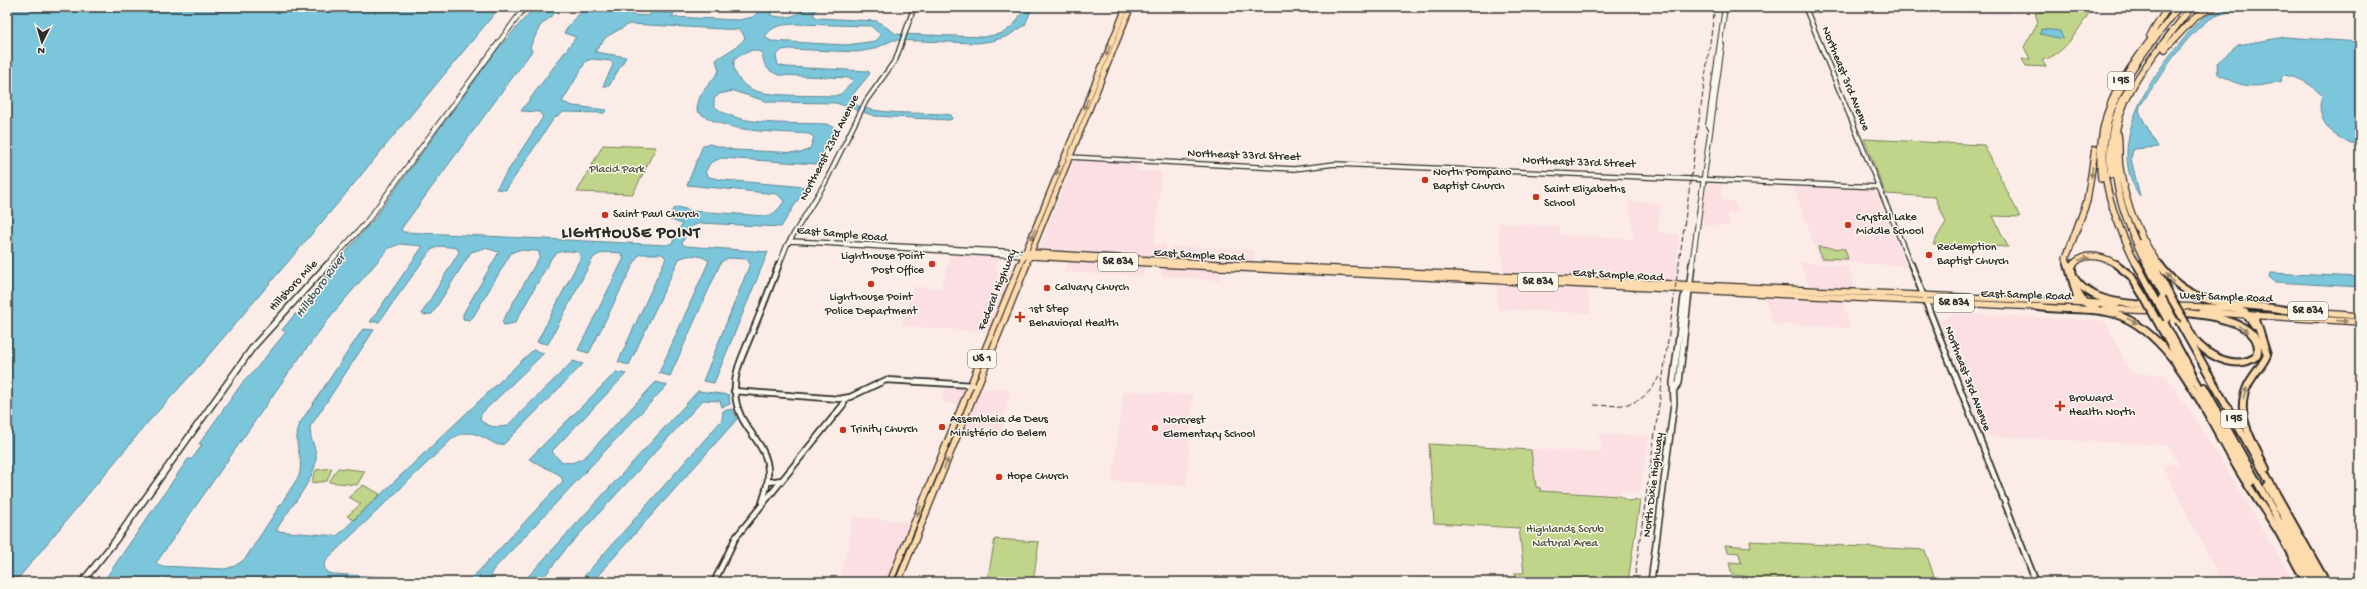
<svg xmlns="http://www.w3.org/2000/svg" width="2367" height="589" viewBox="0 0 2367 589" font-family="'Gochi Hand',sans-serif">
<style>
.built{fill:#fbdfe2}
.green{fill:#c1d58a;stroke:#76805a}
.water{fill:#7bc6dc;stroke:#5b8895;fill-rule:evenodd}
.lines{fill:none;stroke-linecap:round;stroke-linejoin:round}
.tertiary-far1-casing{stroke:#2b2b2b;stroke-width:6}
.tertiary-casing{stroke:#2b2b2b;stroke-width:8}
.secondary-far1-casing{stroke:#2b2b2b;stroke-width:6}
.secondary-casing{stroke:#2b2b2b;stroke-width:8}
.primary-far1-casing{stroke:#2b2b2b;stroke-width:7}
.primary-casing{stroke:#2b2b2b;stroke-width:8}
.motorway-far1-casing{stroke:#2b2b2b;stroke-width:8}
.motorway-casing{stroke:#2b2b2b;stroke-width:10}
.tertiary-far1{stroke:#fbf7ec;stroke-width:3.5}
.tertiary{stroke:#fbf7ec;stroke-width:4.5}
.secondary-far1{stroke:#fbf7ec;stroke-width:4}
.secondary{stroke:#fbf7ec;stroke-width:5}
.primary-far1{stroke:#fedbac;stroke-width:4.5}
.primary{stroke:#fedbac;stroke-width:5.5}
.motorway-far1{stroke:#fedbac;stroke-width:5.5}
.motorway{stroke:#fedbac;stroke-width:6}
.rail{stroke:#2b2b2b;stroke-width:1;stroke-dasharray:5.5 2.5;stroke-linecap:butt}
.motorway-bridge-casing{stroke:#2b2b2b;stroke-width:10;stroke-linecap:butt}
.motorway-bridge{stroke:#fedbac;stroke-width:6}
.oneway{fill:#94836c}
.poi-dot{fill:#c8321e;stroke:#fbf7ec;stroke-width:1.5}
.labels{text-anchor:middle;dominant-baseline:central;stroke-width:3;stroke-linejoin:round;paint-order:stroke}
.shield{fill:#fbf7ec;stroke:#696865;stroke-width:1}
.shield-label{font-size:11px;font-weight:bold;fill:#2b2b2b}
.street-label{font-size:12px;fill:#2b2b2b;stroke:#fbf7ec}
.park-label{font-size:12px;fill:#505643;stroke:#fbf7ec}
.poi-label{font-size:12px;fill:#2b2b2b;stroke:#fbf7ec;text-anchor:start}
.water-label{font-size:13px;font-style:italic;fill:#435a60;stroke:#fbf7ec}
.district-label{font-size:16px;font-weight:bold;letter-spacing:1px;fill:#2b2b2b;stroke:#fbf7ec}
</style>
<rect width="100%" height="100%" fill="#fbece7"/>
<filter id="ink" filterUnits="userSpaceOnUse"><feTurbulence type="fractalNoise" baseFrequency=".025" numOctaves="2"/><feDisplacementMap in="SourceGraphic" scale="8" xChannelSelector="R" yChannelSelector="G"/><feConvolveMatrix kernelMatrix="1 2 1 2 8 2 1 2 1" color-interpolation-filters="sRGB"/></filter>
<g filter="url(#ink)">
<!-- built -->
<path class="built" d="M1941,7H2007L2011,15L1944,12Z
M1077,160L1137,163V171L1162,172L1154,244L1166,245L1165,255L1162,257L1044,250L1040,246L1074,162Z
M1707,182H1721L1722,200L1734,201L1739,214H1727L1730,226L1702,224Z
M1793,185L1874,188L1906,266L1820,261Z
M1629,201L1661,203L1658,231L1679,235L1675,281L1585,277L1591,313L1498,309L1496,283L1504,272L1498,223L1559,226L1560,235L1634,239Z
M1172,246L1254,250L1253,264L1221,262L1220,280L1161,276L1162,266H1169Z
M951,254L998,256L994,271L1014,272L987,332L902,326L914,287L941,288Z
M1069,261L1086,262L1145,265L1144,276L1063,272Z
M1800,262L1848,266L1856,291L1810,288Z
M1763,294L1841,298L1850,326L1847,328L1775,324L1773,322Z
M1955,313L2105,321L2131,373L2166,375L2227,470L2294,582H2222L2162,465H2179L2168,445L1984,436L1939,319L1946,318Z
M947,385L1010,390L1000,436L962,433L973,407L941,402Z
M1124,391L1193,395L1186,486L1112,481Z
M1599,434L1649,436L1640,493L1625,490L1622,491L1620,496L1540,491L1536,487L1531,449L1602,452Z
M853,517L912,522L887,582H839L850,540H848Z"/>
<!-- green -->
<path class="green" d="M2056,7H2093C2080,26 2066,55 2042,60L2046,67L2026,66L2022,59H2030L2024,47L2038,22L2035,13L2045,12Z
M1864,139L1984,145L2020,217L1993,216L2008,247L1933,244L1946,222L1935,197L1886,194Z
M603,145L656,147L633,194L577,192Z
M1818,247L1845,249L1848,259L1821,258Z
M1429,444L1531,450L1536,487L1540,488V491L1620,496L1627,501L1640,500L1628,582H1516L1515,573H1524L1519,528L1434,523Z
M332,468L327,481L311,483L316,470Z
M338,468L365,471L357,485L329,482Z
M363,485L380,494L353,520L347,516L361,504L349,497Z
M995,539L1039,542L1033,582H987Z
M1750,541L1925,550L1936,582H1746L1745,576L1732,575L1729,562L1741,563L1739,553L1727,552L1725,545L1751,547Z"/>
<!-- water -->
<path class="water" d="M7,7H500L338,203L200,365L149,421L15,582H7Z
M529,7H562L540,26L530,47L532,51L401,229L403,232L667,245L672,243L682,224L668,219L673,209L677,207L693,211L766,216C774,215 780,208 784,201L777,194L687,185L703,145L709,144L734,150L801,153L810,149L814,137L809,134C773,131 726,134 697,111C697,93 710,85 719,71L716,60C726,52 738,48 745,38L741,30L629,24L606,37L595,52L626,57L609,86H603L613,65L611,61L592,59L586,61L562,102L573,106L607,110L604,113L564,112L554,118L506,190L496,189L543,117L539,112L521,111L576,37L564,33L573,20L587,7H633L632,15L649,16L651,12L674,13L672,17L739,20L753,17L763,7H775L770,15C785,19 795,18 806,7H818L813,15L818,18L877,21L896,34L984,37L1003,33L1014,25L1025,8H1032L1025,25L1008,36L992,41L977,43L893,40L874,49L857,52L789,49L782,50L776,56L778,65L786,67L868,71L870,73L868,76L850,98C857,118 933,111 951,115L952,119L949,120L875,116L836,103L769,102L733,91L719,94L714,99V106C738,128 795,122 826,124L835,128L817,164L721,158L710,163L705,173L709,177L723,180L806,187L781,227L700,223L690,227L682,243L685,246L768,252L714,383L703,381L750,264L747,259L728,258L721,262L670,376L659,373L709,261C700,254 689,254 679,259L629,365L618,362L666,258L662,254H640L636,259L589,353L578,350L624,258L621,253C610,252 602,251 593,258L548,344L537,342L581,257L578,252C568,251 560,249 552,257L515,323L504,325L502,322L540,256L538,251L518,250L511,253L473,317L469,320L463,319V314L499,252L485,248L471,252L432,314L423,315L422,313L459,252L457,248L440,246L431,250L379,322H370L423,246L400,244L389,248L333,313L289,372L156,563L160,566L225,569L235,566L245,559L299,476C305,453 291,448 300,423L363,329L374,330L310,427C310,440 314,443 316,454C319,477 286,511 276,531L337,536L533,350L544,353L481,414L480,420C489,427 495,428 507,426L573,361L583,364L504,444L498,445C481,437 470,426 452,439L327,559L324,566L326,572L332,574L456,581L468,580L477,573L563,481L560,475L529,459L616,372L626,374L552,451C561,466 572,465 585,457L656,382L667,385L492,571L491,579L494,582H103L188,459H192L202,445L199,444L245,379L251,375L286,332L282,330L295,314H299L305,306H302L309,297H313L326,279H323L374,219L497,50L532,10L527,9ZM795,24L871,26L881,35L876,41L846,45L771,41L765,37C772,25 782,25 795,24ZM752,50L762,52C764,66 766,70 779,75L851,78L853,81L841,94L834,96C814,95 770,97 753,90C741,85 730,71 735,58Z
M2250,7H2272C2253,9 2231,9 2214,17C2189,28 2156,83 2140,106L2139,112L2158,147L2133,149L2131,159L2140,196C2105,147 2148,79 2182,41C2188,34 2193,26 2200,20C2213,10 2234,9 2250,7Z
M2041,29L2060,31L2063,39L2040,34Z
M2285,37L2360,42V145C2337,142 2313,121 2322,96C2311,83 2300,78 2284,75L2281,78L2282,81C2255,88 2243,89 2218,74L2217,63L2238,45Z
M2270,273L2360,277V287L2275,282L2269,277Z
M698,391L729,395L730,404L722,407L720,401L703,400L565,550L540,582H523Z
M732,409L737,419L730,427L592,582H579L722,420L723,411Z"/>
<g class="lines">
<!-- tertiary-far1 casing -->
<g class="tertiary-far1-casing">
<path id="tertiary-far1" d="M1805,7L1911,265
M1069,157L1294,169L1335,164L1879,187
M790,241L1025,252
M792,241L1024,256
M779,265L787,245L825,183L866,101L896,59L914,7"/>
</g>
<!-- tertiary casing -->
<g class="tertiary-casing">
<path id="tertiary" d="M1911,264L2036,582
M734,391L839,399L850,397L886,380L973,385
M768,482L782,480
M762,503C785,440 736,440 735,390C734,371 744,353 751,335C761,312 770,288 779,264
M714,582L736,537L843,405L846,398"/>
</g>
<!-- secondary-far1 casing -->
<g class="secondary-far1-casing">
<path id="secondary-far1" d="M1710,129L1708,126L1725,7
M327,265L365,224L525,7
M1692,265L1722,45L1720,41"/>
</g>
<!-- secondary casing -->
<g class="secondary-casing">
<path id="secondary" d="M1674,390L1679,383L1692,264
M82,582L115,541L253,347L328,264
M1651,582L1674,403L1673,383L1684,297L1689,289"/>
</g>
<!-- primary-far1 casing -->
<g class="primary-far1-casing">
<path id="primary-far1" d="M1025,252L1243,265
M1024,256L1176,265
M1020,265L1126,7
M1026,265L1131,7"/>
</g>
<!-- primary casing -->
<g class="primary-casing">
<path id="primary" d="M1159,264L2041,307
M1226,264L2117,304
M2173,306L2233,308
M2103,309L2163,311
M2283,310L2360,316
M2201,312L2360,322
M890,582L1020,264
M898,582L1027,264"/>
</g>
<!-- motorway-far1 casing -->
<g class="motorway-far1-casing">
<path id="motorway-far1" d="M2150,36L2168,7
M2165,49L2196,16L2214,7
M2118,134C2120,145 2118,157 2120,168C2125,204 2139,236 2159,265
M2111,175C2107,142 2113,113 2131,85
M2101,179C2095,114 2118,84 2155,34
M2141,242L2153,265
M2068,265L2066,258L2087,201L2095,149
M2073,265C2085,250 2104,257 2118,265
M2137,265C2109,210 2089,154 2118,94C2133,63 2158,35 2179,7
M2147,265C2121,214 2101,158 2125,102C2140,67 2169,38 2191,7"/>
</g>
<!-- motorway casing -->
<g class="motorway-casing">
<path id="motorway" d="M2068,264L2077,297L2076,300L2071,302
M2073,264C2071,269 2072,274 2075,279C2093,305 2134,304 2162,306
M2116,264L2131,276L2144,297
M2137,264L2155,298
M2147,264L2167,301
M2153,264L2171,298
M2159,264C2193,312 2235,301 2285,310
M2077,290L2084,302L2097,309
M2039,307C2066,311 2098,306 2123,317C2175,340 2206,413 2233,460C2246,484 2262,506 2277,529
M2231,307L2246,313L2255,326
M2167,311C2189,313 2268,317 2257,356C2239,370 2213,359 2198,344C2192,338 2188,328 2184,320
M2159,313L2251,482
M2258,315L2256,320L2267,355C2262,367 2252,375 2247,387C2234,415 2254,444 2266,469
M2156,319L2191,382
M2178,320L2326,582
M2204,387L2313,582
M2267,486L2287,522
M2285,520L2319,582
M2275,525L2306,582"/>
</g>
<!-- tertiary-far1 -->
<use href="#tertiary-far1" class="tertiary-far1"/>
<!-- tertiary -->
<use href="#tertiary" class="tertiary"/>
<!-- secondary-far1 -->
<use href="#secondary-far1" class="secondary-far1"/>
<!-- secondary -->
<use href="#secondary" class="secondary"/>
<!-- primary-far1 -->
<use href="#primary-far1" class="primary-far1"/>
<!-- primary -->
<use href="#primary" class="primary"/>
<!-- motorway-far1 -->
<use href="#motorway-far1" class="motorway-far1"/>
<!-- motorway -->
<use href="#motorway" class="motorway"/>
<!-- rail -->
<path class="rail" d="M1594,405C1627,407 1644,406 1660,375
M1634,582L1715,7"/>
<!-- motorway-bridge casing -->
<g class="motorway-bridge-casing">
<path id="motorway-bridge" d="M2144,297L2156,319
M2155,298L2167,319
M2162,298L2174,320
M2171,298L2184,320"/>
</g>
<!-- motorway-bridge -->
<use href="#motorway-bridge" class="motorway-bridge"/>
</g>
<!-- one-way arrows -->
<defs><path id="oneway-solid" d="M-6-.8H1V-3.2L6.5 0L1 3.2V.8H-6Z"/></defs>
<g class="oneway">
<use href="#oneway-solid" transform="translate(1108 51) rotate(112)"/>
<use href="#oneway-solid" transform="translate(1086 104) rotate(112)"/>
<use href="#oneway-solid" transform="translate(1058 170) rotate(112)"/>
<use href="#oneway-solid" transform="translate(2092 172) rotate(98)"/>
<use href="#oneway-solid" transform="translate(1033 234) rotate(112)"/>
<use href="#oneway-solid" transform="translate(2084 259) rotate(-13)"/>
<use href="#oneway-solid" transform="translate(2170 278) rotate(-129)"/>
<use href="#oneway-solid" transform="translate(2132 321) rotate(28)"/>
<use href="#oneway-solid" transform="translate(2342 321) rotate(5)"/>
<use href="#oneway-solid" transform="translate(2243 329) rotate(36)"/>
<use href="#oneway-solid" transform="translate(2245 393) rotate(-71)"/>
<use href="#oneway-solid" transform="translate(946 464) rotate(-68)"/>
<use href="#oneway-solid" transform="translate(919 511) rotate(112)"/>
</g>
</g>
<!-- markers -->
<g class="poi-dot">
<circle cx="1425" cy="180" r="4"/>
<circle cx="1536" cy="197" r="4"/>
<circle cx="605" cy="215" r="4"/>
<circle cx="1848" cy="225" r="4"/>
<circle cx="1929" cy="255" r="4"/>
<circle cx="932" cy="264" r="4"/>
<circle cx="871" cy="284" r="4"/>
<circle cx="1047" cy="288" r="4"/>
<path d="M1018 311h4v4h4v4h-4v4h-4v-4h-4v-4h4z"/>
<path d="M2058 400h4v4h4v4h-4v4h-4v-4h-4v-4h4z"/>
<circle cx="942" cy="427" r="4"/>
<circle cx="1155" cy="428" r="4"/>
<circle cx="843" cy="430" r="4"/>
<circle cx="999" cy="477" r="4"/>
</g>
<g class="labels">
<!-- shield labels -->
<g class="shield">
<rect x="2108" y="72" width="26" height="18" rx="3"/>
<rect x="1098" y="253" width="40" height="18" rx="3"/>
<rect x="1518" y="273" width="40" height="18" rx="3"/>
<rect x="1934" y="294" width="40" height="18" rx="3"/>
<rect x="2288" y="302" width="40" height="18" rx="3"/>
<rect x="968" y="350" width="28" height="18" rx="3"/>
<rect x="2221" y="410" width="26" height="18" rx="3"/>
</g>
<g class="shield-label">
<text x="2121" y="81">I 95</text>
<text x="1118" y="262">SR 834</text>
<text x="1538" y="282">SR 834</text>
<text x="1954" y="303">SR 834</text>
<text x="2308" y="311">SR 834</text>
<text x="982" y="359">US 1</text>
<text x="2234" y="419">I 95</text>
</g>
<!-- street labels -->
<g class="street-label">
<text transform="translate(1845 79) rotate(68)">Northeast 3rd Avenue</text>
<text transform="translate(830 148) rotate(-63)">Northeast 23rd Avenue</text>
<text transform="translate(1244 156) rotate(2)">Northeast 33rd Street</text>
<text transform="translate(1579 163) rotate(2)">Northeast 33rd Street</text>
<text transform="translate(842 235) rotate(5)">East Sample Road</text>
<text transform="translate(1199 256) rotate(3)">East Sample Road</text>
<text transform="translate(1618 276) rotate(3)">East Sample Road</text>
<text transform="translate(294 286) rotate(-47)">Hillsboro Mile</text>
<text transform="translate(998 290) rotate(-68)">Federal Highway</text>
<text transform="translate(2026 296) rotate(2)">East Sample Road</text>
<text transform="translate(2226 298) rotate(2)">West Sample Road</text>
<text transform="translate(1967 379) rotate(69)">Northeast 3rd Avenue</text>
<text transform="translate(1654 485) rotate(-83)">North Dixie Highway</text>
</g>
<!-- park labels -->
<g class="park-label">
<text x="617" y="170">Placid Park</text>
<text x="1565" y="530">Highlands Scrub<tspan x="1565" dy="14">Natural Area</tspan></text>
</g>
<!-- poi labels -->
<g class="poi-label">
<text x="1433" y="173">North Pompano<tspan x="1433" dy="14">Baptist Church</tspan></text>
<text x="1544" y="190">Saint Elizabeths<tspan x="1544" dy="14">School</tspan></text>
<text x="613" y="215">Saint Paul Church</text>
<text x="1856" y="218">Crystal Lake<tspan x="1856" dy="14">Middle School</tspan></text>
<text x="1937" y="248">Redemption<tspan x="1937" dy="14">Baptist Church</tspan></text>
<text x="924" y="257" text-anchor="end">Lighthouse Point<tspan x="924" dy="14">Post Office</tspan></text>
<text x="1055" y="288">Calvary Church</text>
<text x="871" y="298" text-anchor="middle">Lighthouse Point<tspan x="871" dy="14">Police Department</tspan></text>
<text x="1029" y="310">1st Step<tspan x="1029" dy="14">Behavioral Health</tspan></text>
<text x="2069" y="399">Broward<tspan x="2069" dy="14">Health North</tspan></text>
<text x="950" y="420">Assembleia de Deus<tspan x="950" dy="14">Ministério do Belem</tspan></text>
<text x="1163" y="421">Norcrest<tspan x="1163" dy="14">Elementary School</tspan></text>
<text x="851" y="430">Trinity Church</text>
<text x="1007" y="477">Hope Church</text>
</g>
<!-- water labels -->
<g class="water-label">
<text transform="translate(321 286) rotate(-54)">Hillsboro River</text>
</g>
<!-- district labels -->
<g class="district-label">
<text x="631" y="234">LIGHTHOUSE POINT</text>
</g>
</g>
<!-- margin -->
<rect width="2367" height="589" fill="none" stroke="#fbf7ec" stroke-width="24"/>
<rect x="12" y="12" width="2343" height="565" fill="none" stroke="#2b2b2b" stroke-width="1.5" filter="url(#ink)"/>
<!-- north arrow -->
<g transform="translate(42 42) rotate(185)" stroke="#fbf7ec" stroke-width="3" paint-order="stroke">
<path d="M0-3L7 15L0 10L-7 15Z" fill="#2b2b2b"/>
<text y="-6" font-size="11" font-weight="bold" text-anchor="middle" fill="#2b2b2b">N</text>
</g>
</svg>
